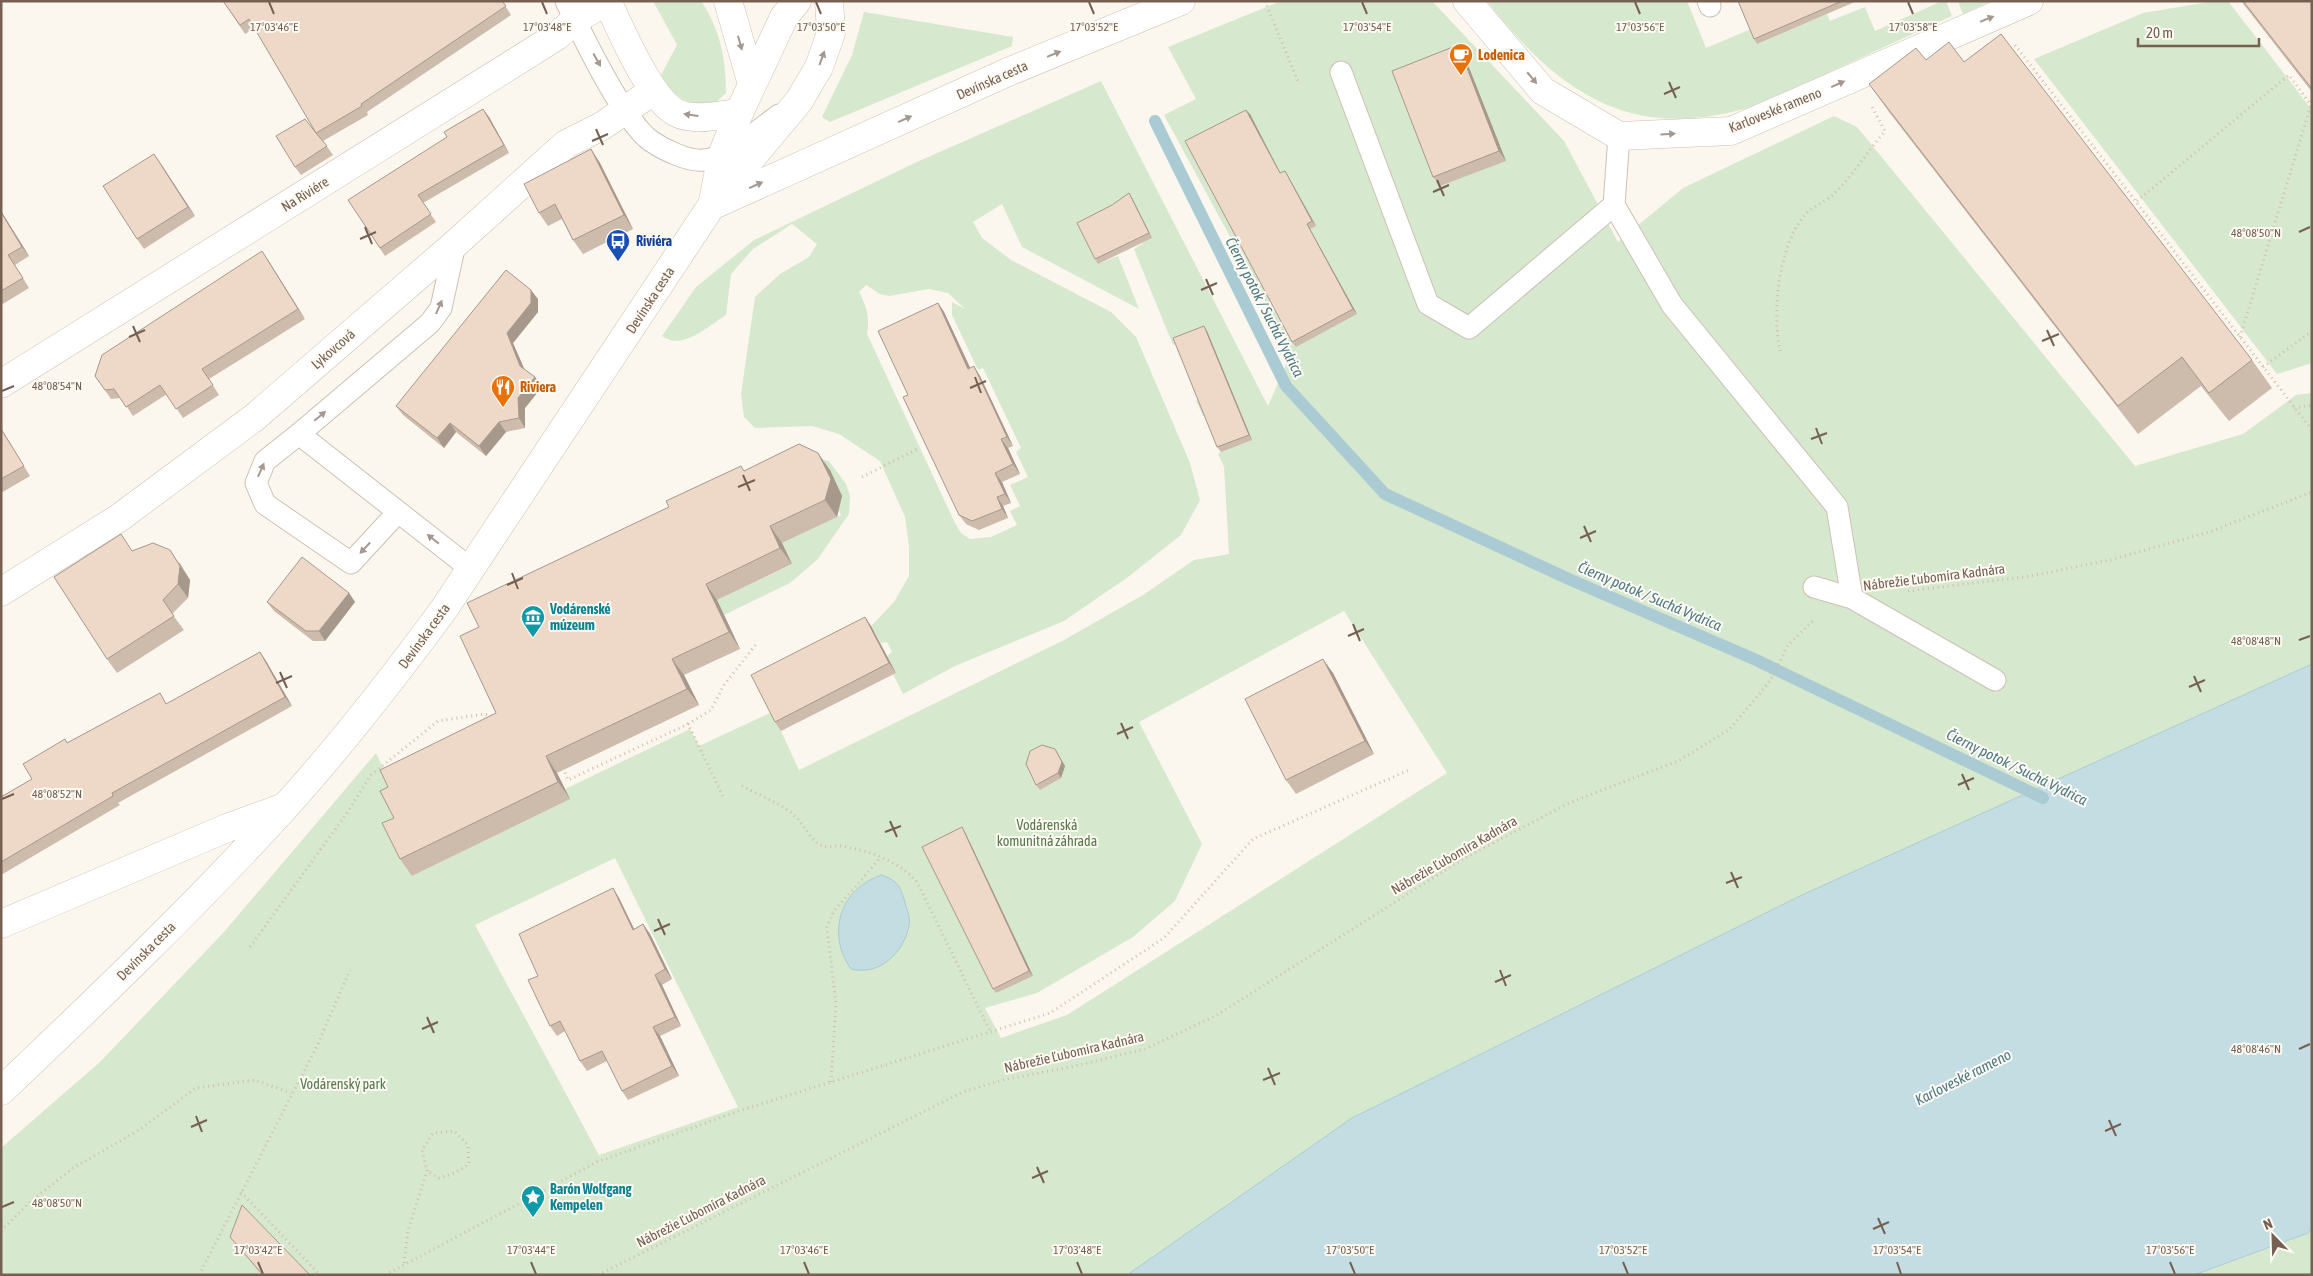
<svg xmlns="http://www.w3.org/2000/svg" width="2313" height="1276" viewBox="0 0 2313 1276" font-family="'Asap Condensed',sans-serif">
<style>
.green{fill:#d6e8cd;fill-rule:evenodd}
.water{fill:#c3dde3;stroke:#abcbd4}
.lines{fill:none;stroke-linecap:round;stroke-linejoin:round}
.stream{stroke:#abcbd4;stroke-width:12}
.lane-casing{stroke:#cdc0b4;stroke-width:23}
.street-casing{stroke:#cdc0b4;stroke-width:29}
.secondary-casing{stroke:#cfc1b2;stroke-width:29}
.path{stroke:#d3bdab;stroke-width:3;stroke-dasharray:1 4;stroke-linecap:butt}
.lane{stroke:#fff;stroke-width:21}
.street{stroke:#fff;stroke-width:28}
.secondary{stroke:#fff;stroke-width:28}
.wall{fill:#cdbbac}
.shaded-wall{fill:#a7988c}
.building{fill:#eed9c8;stroke:#a7988c}
.oneway{fill:#a5988f}
.ticks{fill:none;stroke:#756052;stroke-width:2}
.labels{text-anchor:middle;dominant-baseline:central;stroke-width:4;stroke-linejoin:round;paint-order:stroke}
.food-label{font-size:14px;font-weight:bold;fill:#c56008;stroke:#fefaf4;text-anchor:start}
.street-label{font-size:14px;fill:#756052;stroke:#fefaf4}
.transit-label{font-size:14px;font-weight:bold;fill:#164399;stroke:#fefaf4;text-anchor:start}
.culture-label{font-size:14px;font-weight:bold;fill:#0d838f;stroke:#fefaf4;text-anchor:start}
.park-label{font-size:14px;fill:#55784b;stroke:#fefaf4}
.water-label{font-size:15px;font-style:italic;fill:#4d7885;stroke:#fefaf4}
.ticks-label{font-size:12px;text-anchor:middle;fill:#756052;stroke:#fefaf4;stroke-width:4;stroke-linejoin:round;paint-order:stroke}
</style>
<rect width="100%" height="100%" fill="#fbf7ee"/>
<!-- green -->
<path class="green" d="M653,1H701C720,29 726,59 726,93L713,105C684,103 677,100 661,75L677,45Z
M1281,1H1432L1564,141L1618,242L1683,188L1834,116L1857,127L2135,466L2243,434L2296,395L2312,393V664L1802,895L1352,1118L1127,1275H1V1148L100,1062L224,932L376,753L400,804L412,876L569,799L565,789L690,729L699,746L772,712L799,770L1064,640L1143,595L1194,560L1229,554L1224,467L1218,454L1221,452L1236,402L1203,416L1196,401L1201,398L1177,343L1173,345L1134,249L1152,237L1098,264L1118,256L1139,309L1022,247L1002,204L973,222L982,238L1011,260L1111,312L1136,337L1190,463L1200,500L1181,535L1128,577L1064,621L955,666L903,694L893,674L896,673L887,656L892,652L887,642L881,643L871,626L894,602L909,576V546L905,517L880,461L839,434L812,426L755,428L744,417L741,394L755,297L780,274L809,257L817,244L792,224L753,249L731,274L726,315C708,326 683,351 662,336L696,287L754,240L917,162L1101,81L1268,406L1292,351L1164,115L1196,99L1168,47ZM866,285L880,294L889,296L929,289L948,293L965,309L952,302V315L978,370L983,368L1021,448L1016,452L1028,477L1010,485L1020,506L1010,511L1017,525L991,537L970,539L961,533L955,523L867,334C870,318 867,307 859,292ZM1344,611L1447,773L1067,1015L1001,1038L985,1008L1037,993L1133,937L1175,901L1202,844L1139,722ZM615,858L738,1107L599,1155L475,925Z
M1487,1H1687L1706,48L1751,29L1758,43L1827,14L1830,21L1865,7L1875,31L1942,1H1946L1952,16L1760,104C1636,145 1562,97 1487,1Z
M1958,1H1991L1963,14Z
M2215,1H2228L2312,110V363L2277,374L2034,59L2143,13Z
M864,12L1013,37L1012,46L830,122L822,117L852,55Z
M818,458L829,461L846,484L850,496L849,514L817,560L790,583L724,615L717,600L791,565L782,543L841,515Z
M2312,1228V1275H2194L2308,1233Z"/>
<!-- water -->
<path class="water" d="M2312,664V1228L2308,1233L2194,1275H1127L1352,1118L1802,895Z
M882,875C886,877 892,879 895,882C900,886 904,897 905,903C907,910 911,919 909,926C903,954 879,976 851,969C826,934 840,888 882,875Z"/>
<g class="lines">
<!-- stream -->
<path class="stream" d="M1155,121L1286,386L1385,494L1571,580L1754,659L2043,798"/>
<!-- lane casing -->
<g class="lane-casing">
<path id="lane" d="M566,1C581,33 624,122 651,141C664,150 689,162 704,160C728,158 759,129 779,115
M1708,1L1710,6
M1341,72L1428,304L1469,328L1614,205
M1619,136L1614,205L1672,305L1837,507L1852,598
M455,244L441,308L430,323L299,434L471,569
M299,434L265,461L256,483L265,504L351,563L398,512
M1814,587L1852,598L1995,680"/>
</g>
<!-- street casing -->
<g class="street-casing">
<path id="street" d="M607,1C621,29 648,96 675,112C692,122 720,115 739,113
M1467,1L1543,91L1619,136L1731,131L2029,1
M1,384L557,36L575,20L606,1
M1,592L119,518L255,417L455,244L566,144L602,126L653,91
M1,924L227,828L285,807"/>
</g>
<!-- secondary casing -->
<g class="secondary-casing">
<path id="secondary" d="M728,1L752,84
M713,201L722,155L739,113L784,17L797,1
M718,203L1008,72L1181,1
M1,1091C98,999 195,906 285,807C342,744 394,677 444,609L712,205L799,101L819,67L831,33L829,1"/>
</g>
<!-- path -->
<path class="path" d="M1265,1L1299,84
M2015,45L2312,430
M2137,201L2289,75L2311,105
M2240,337L2311,105
M1780,351C1772,312 1778,248 1804,216C1812,206 1826,202 1835,193C1853,175 1868,151 1885,131L1872,107
M2263,367L2312,331
M2294,408L2312,405
M862,477L919,448
M1908,591L2031,576L2110,560L2209,532L2312,492
M563,768L568,780L688,724
M742,786C761,796 783,804 798,819C805,827 810,839 820,845C828,849 835,845 842,846C869,851 899,861 917,882L990,1031
M723,796L688,724L711,710L724,685L758,642
M250,947L347,813L371,775L438,721L484,714L495,717
M831,1082L836,1005L827,927L834,911L881,857
M241,1192L320,1275
M1,1231L29,1203L73,1168L139,1130L196,1088L255,1080L291,1093
M404,1263L408,1230L427,1171L422,1150L433,1133L454,1131L468,1145L469,1164L455,1173L439,1178L427,1171
M199,1275L317,1046L350,970
M385,1275L597,1162L742,1110L1050,1013L1164,938L1253,839L1409,770
M598,1275L963,1092L1002,1080L1071,1067L1145,1049L1217,1015L1463,859L1569,803L1680,760L1730,729L1770,681L1788,645L1813,621"/>
<!-- lane -->
<use href="#lane" class="lane"/>
<!-- street -->
<use href="#street" class="street"/>
<!-- secondary -->
<use href="#secondary" class="secondary"/>
</g>
<!-- wall -->
<path class="wall" d="M223,1H502L511,15L367,112L368,115L323,141L333,155L301,175L295,167L316,133L255,28L245,34Z
M1738,1H1857L1757,44L1754,39Z
M2241,1H2312V92Z
M1458,45L1464,55L1506,161L1440,186L1433,177Z
M1926,60L1964,62L2252,360L2272,388L2229,421L2201,386L2138,434L1889,112L1869,84Z
M1250,114L1280,173L1288,176L1316,226L1310,229L1357,314L1296,347L1292,342Z
M489,117L509,153L423,203L436,222L385,256L348,200Z
M591,149L600,163L633,229L583,254L573,240L562,219L548,226L539,213Z
M161,164L195,216L144,249L137,239Z
M1132,198L1152,238L1098,264L1095,259L1112,205Z
M1,211L29,256L15,265L29,288L1,305Z
M268,260L305,319L209,379L219,395L183,418L167,394L133,416L121,398L111,399L95,376Z
M538,299V312L513,343L524,369L535,377L542,387L525,408V428L506,432L486,456L456,432L444,448L403,415L396,406Z
M938,303L944,312L970,368L980,376L1013,446L1008,448L1020,474L1002,482L1011,503L1003,506L1008,518L979,530L966,524L959,515L908,395Z
M1207,331L1252,440L1221,452L1217,447Z
M1,428L30,476L1,493Z
M744,470H830L842,496L837,517L782,543L792,564L717,600L740,649L684,675L699,705L557,773L570,799L412,876L400,859L388,787L496,713L479,627L669,507Z
M133,551L180,563L190,580L188,598L172,614L184,630L117,673L107,659Z
M349,593L355,602L325,641H313L274,611L267,602Z
M865,617L871,626L896,673L781,731L775,722Z
M260,652L266,661L292,706L118,803L120,805L1,875V797L32,779L67,743L167,704Z
M1333,673L1374,754L1296,794L1286,780Z
M1055,749L1065,766L1061,778L1040,790L1036,785Z
M965,832L1033,976L996,993L993,989Z
M613,888L619,898L634,929L643,924L650,934L672,979L662,985L681,1026L660,1036L679,1076L628,1100L622,1091L607,1061L587,1071L580,1061L565,1031L557,1036L550,1026L538,976Z
M230,1237L310,1275H262Z"/>
<!-- shaded-wall -->
<path class="shaded-wall" d="M1458,45L1464,55L1506,161L1499,151Z
M483,109L489,117L509,153L504,145Z
M1246,110L1250,114L1283,178L1280,173Z
M591,149L600,163L633,229L624,215Z
M154,154L161,164L195,216L188,207Z
M1285,171L1288,176L1316,226L1312,221Z
M1129,193L1132,198L1152,238L1149,233Z
M1,211L29,256L22,247L1,212Z
M1307,224L1310,229L1357,314L1353,309Z
M262,251L268,260L305,319L298,309Z
M531,290L538,299V312L513,343L527,375L520,366L507,333Z
M938,303L944,312L975,378L968,369Z
M1204,326L1207,331L1252,440L1249,435Z
M974,366L980,376L1013,446L1007,437Z
M535,377L542,387L525,408V428L519,418L518,398Z
M499,422L506,432L486,456L479,446Z
M450,423L456,432L444,448L437,438Z
M1001,439L1008,448L1020,474L1013,464Z
M818,453L830,470L842,496L837,517L825,500Z
M995,473L1002,482L1011,503L1005,494Z
M997,497L1003,506L1008,518L1002,509Z
M770,526L782,543L792,564L780,548Z
M170,550L190,580L188,598L178,584Z
M706,584L717,600L740,649L729,632Z
M349,593L355,602L325,641L319,631Z
M865,617L871,626L896,673L889,663Z
M260,652L266,661L292,706L285,697Z
M672,659L684,675L699,705L687,689Z
M1323,659L1333,673L1374,754L1365,741Z
M1055,749L1065,766L1061,778L1058,773Z
M546,756L557,773L570,799L558,782Z
M962,827L965,832L1033,976L1029,971Z
M613,888L619,898L639,939L633,930Z
M643,924L650,934L672,979L665,969Z
M655,975L662,985L681,1026L675,1017Z
M653,1027L660,1036L679,1076L672,1066Z"/>
<!-- building -->
<path class="building" d="M223,1H502L506,6L361,104L362,106L316,133L327,146L295,167L276,136L305,119L316,133L249,19L240,25Z
M1738,1H1842L1754,39Z
M2243,1H2312V89Z
M2001,34L2252,360L2209,393L2182,357L2118,406L1869,84L1916,48L1926,60L1949,42L1964,62Z
M1458,45L1499,151L1433,177L1392,71Z
M483,109L504,145L418,195L431,214L380,248L348,200L447,137L444,132Z
M1246,110L1280,173L1285,171L1312,221L1307,224L1353,309L1292,342L1185,141Z
M591,149L624,215L573,240L555,204L539,213L524,184Z
M154,154L188,207L137,239L103,186Z
M1129,193L1149,233L1095,259L1077,223L1112,205Z
M1,212L22,247L8,255L23,278L1,291Z
M262,251L298,309L202,369L213,385L176,409L160,385L126,407L114,389L105,390L95,376L102,355Z
M506,270L531,290V303L507,333L520,366L535,377L518,398L519,418L499,422L479,446L450,423L437,438L396,406Z
M938,303L968,369L974,366L1007,437L1001,439L1013,464L995,473L1005,494L997,497L1002,509L972,521L959,515L903,397L908,395L878,331Z
M1204,326L1249,435L1217,447L1173,338Z
M1,429L24,466L1,479Z
M799,444L818,453L831,479L825,500L770,526L780,548L706,584L729,632L672,659L687,689L546,756L558,782L400,859L382,823L394,818L380,791L388,787L380,770L496,713L460,636L479,627L467,603L669,507L666,501L741,466L744,471Z
M121,534L132,551L153,543L170,550L180,566L178,584L163,600L174,616L107,659L54,577Z
M302,557L349,593L319,631H306L267,602Z
M865,617L889,663L775,722L751,675Z
M260,652L285,697L112,793L113,796L1,862V797L32,779L23,764L65,739L67,743L160,693L166,704Z
M1323,659L1365,741L1286,780L1245,699Z
M1042,745L1055,749L1062,762L1058,773L1036,785L1026,764L1030,751Z
M962,827L1029,971L993,989L922,847Z
M613,888L633,930L643,924L665,969L655,975L675,1017L653,1027L672,1066L622,1091L602,1051L580,1061L560,1021L550,1026L528,980L538,976L519,934Z
M242,1205L310,1275H263L230,1237Z"/>
<!-- one-way arrows -->
<defs><path id="oneway-solid" d="M-6-.8H1V-3.2L6.5 0L1 3.2V.8H-6Z" transform="scale(1.25)"/></defs>
<g class="oneway">
<use href="#oneway-solid" transform="translate(1987 19) rotate(-22)"/>
<use href="#oneway-solid" transform="translate(740 43) rotate(74)"/>
<use href="#oneway-solid" transform="translate(1054 54) rotate(-22)"/>
<use href="#oneway-solid" transform="translate(822 58) rotate(-70)"/>
<use href="#oneway-solid" transform="translate(597 60) rotate(61)"/>
<use href="#oneway-solid" transform="translate(1532 78) rotate(50)"/>
<use href="#oneway-solid" transform="translate(1838 84) rotate(-24)"/>
<use href="#oneway-solid" transform="translate(691 115) rotate(-172)"/>
<use href="#oneway-solid" transform="translate(905 119) rotate(-24)"/>
<use href="#oneway-solid" transform="translate(1668 134) rotate(-3)"/>
<use href="#oneway-solid" transform="translate(756 185) rotate(-24)"/>
<use href="#oneway-solid" transform="translate(439 307) rotate(-66)"/>
<use href="#oneway-solid" transform="translate(320 416) rotate(-40)"/>
<use href="#oneway-solid" transform="translate(261 470) rotate(-66)"/>
<use href="#oneway-solid" transform="translate(433 539) rotate(-142)"/>
<use href="#oneway-solid" transform="translate(365 548) rotate(133)"/>
</g>
<!-- ticks -->
<path class="ticks" d="M269,2L274,14M542,2L547,14M816,2L821,14M1089,2L1094,14M1362,2L1367,14M1635,2L1640,14M1908,2L1913,14M1669,82L1676,98M1664,94L1680,87M596,129L603,145M592,141L608,134M1437,180L1444,196M1433,192L1449,185M365,227L372,244M2299,232L2310,227M360,239L376,232M1206,279L1213,295M1201,290L1217,283M133,326L140,342M2047,330L2054,346M129,337L145,330M2042,341L2059,334M975,377L981,393M970,388L986,381M2,391L14,386M1816,428L1822,444M1811,439L1827,433M743,475L750,491M738,487L755,480M1584,526L1591,542M1580,538L1596,531M512,573L518,589M507,585L523,578M1353,624L1360,641M1348,636L1364,629M2299,640L2310,636M280,672L287,688M2194,676L2201,692M276,683L292,676M2189,687L2205,680M1121,723L1128,739M1117,734L1133,727M1962,774L1969,790M1958,785L1974,778M2,799L14,794M890,821L897,837M885,832L901,826M1731,872L1738,888M1726,883L1742,877M658,919L665,935M654,931L670,924M1500,970L1506,986M1495,982L1511,975M427,1017L434,1033M422,1029L438,1022M2299,1049L2310,1044M1268,1068L1275,1085M1263,1080L1280,1073M196,1116L202,1132M2109,1120L2116,1136M191,1127L207,1120M2105,1131L2121,1124M1037,1167L1044,1183M1032,1178L1048,1171M2,1207L14,1202M1878,1218L1885,1234M1873,1229L1889,1222M258,1262L263,1274M531,1262L536,1274M804,1262L809,1274M1077,1262L1082,1274M1350,1262L1355,1274M1623,1262L1628,1274M1897,1262L1901,1274M2170,1262L2175,1274"/>
<!-- icons -->
<defs>
<g id="cafe-pin" transform="scale(1.25)"><path d="M0 17L-7.5 6A9.5 9.5 0 1 1 7.5 6Z" fill="#e8710a" stroke="#fefaf4"/><path d="M-5.5-4.5H6V0H3Q3 3.5 0 3.5H-2.5Q-5.5 3.5-5.5 0ZM3-3.2v2h1.7v-2ZM-6 4.5H4V6H-6Z" fill="#fff"/></g>
<g id="bus-pin" transform="scale(1.25)"><path d="M0 17L-7.5 6A9.5 9.5 0 1 1 7.5 6Z" fill="#1a4fb4" stroke="#fefaf4"/><path d="M-5-6H5V4H4V6H2V4H-2V6H-4V4H-5ZM-3.5-4V0h7V-4ZM-3.5 1.2v1.5H-2V1.2ZM2 1.2v1.5H3.5V1.2Z" fill="#fff"/></g>
<g id="restaurant-pin" transform="scale(1.25)"><path d="M0 17L-7.5 6A9.5 9.5 0 1 1 7.5 6Z" fill="#e8710a" stroke="#fefaf4"/><path d="M-5-6h1v4h1v-4h1v4h1v-4h1v5L-1.5 .5V6h-2V.5L-5-1ZM5-6V6H3V1.5H1.5Q1.5-4 5-6Z" fill="#fff"/></g>
<g id="museum-pin" transform="scale(1.25)"><path d="M0 17L-7.5 6A9.5 9.5 0 1 1 7.5 6Z" fill="#0f9aa8" stroke="#fefaf4"/><path d="M0-6L6-3V-2H-6V-3ZM-5-1h2V3h-2ZM-1-1h2V3h-2ZM3-1h2V3H3ZM-6 4H6V6H-6Z" fill="#fff"/></g>
<g id="sight-pin" transform="scale(1.25)"><path d="M0 17L-7.5 6A9.5 9.5 0 1 1 7.5 6Z" fill="#0f9aa8" stroke="#fefaf4"/><path d="M0-6L1.8-2.2L6-1.7L2.9 1.2L3.7 5.4L0 3.3L-3.7 5.4L-2.9 1.2L-6-1.7L-1.8-2.2Z" fill="#fff"/></g>
</defs>
<g fill-rule="evenodd">
<use href="#cafe-pin" x="1461" y="55"/>
<use href="#bus-pin" x="618" y="241"/>
<use href="#restaurant-pin" x="503" y="387"/>
<use href="#museum-pin" x="533" y="617"/>
<use href="#sight-pin" x="533" y="1197"/>
</g>
<g class="labels">
<!-- food labels -->
<g class="food-label">
<text x="1478" y="55">Lodenica</text>
<text x="520" y="387">Riviera</text>
</g>
<!-- street labels -->
<g class="street-label">
<text transform="translate(992 80) rotate(-24)">Devínska cesta</text>
<text transform="translate(1775 110) rotate(-22)">Karloveské rameno</text>
<text transform="translate(305 194) rotate(-32)">Na Riviére</text>
<text transform="translate(650 300) rotate(-57)">Devínska cesta</text>
<text transform="translate(333 349) rotate(-41)">Lykovcová</text>
<text transform="translate(1934 577) rotate(-7)">Nábrežie Ľubomíra Kadnára</text>
<text transform="translate(424 636) rotate(-54)">Devínska cesta</text>
<text transform="translate(1454 855) rotate(-30)">Nábrežie Ľubomíra Kadnára</text>
<text transform="translate(146 951) rotate(-45)">Devínska cesta</text>
<text transform="translate(1074 1052) rotate(-13)">Nábrežie Ľubomíra Kadnára</text>
<text transform="translate(701 1211) rotate(-27)">Nábrežie Ľubomíra Kadnára</text>
</g>
<!-- transit labels -->
<g class="transit-label">
<text x="636" y="241">Riviéra</text>
</g>
<!-- culture labels -->
<g class="culture-label">
<text x="550" y="609">Vodárenské<tspan x="550" dy="16">múzeum</tspan></text>
<text x="550" y="1189">Barón Wolfgang<tspan x="550" dy="16">Kempelen</tspan></text>
</g>
<!-- park labels -->
<g class="park-label">
<text x="1047" y="825">Vodárenská<tspan x="1047" dy="16">komunitná záhrada</tspan></text>
<text x="343" y="1084">Vodárenský park</text>
</g>
<!-- water labels -->
<g class="water-label">
<text transform="translate(1265 307) rotate(63)">Čierny potok / Suchá Vydrica</text>
<text transform="translate(1650 596) rotate(23)">Čierny potok / Suchá Vydrica</text>
<text transform="translate(2017 767) rotate(26)">Čierny potok / Suchá Vydrica</text>
<text transform="translate(1963 1077) rotate(-27)">Karloveské rameno</text>
</g>
</g>
<g class="ticks-label">
<text x="274" y="31">17°03'46"E</text>
<text x="547" y="31">17°03'48"E</text>
<text x="821" y="31">17°03'50"E</text>
<text x="1094" y="31">17°03'52"E</text>
<text x="1367" y="31">17°03'54"E</text>
<text x="1640" y="31">17°03'56"E</text>
<text x="1913" y="31">17°03'58"E</text>
<text x="2256" y="237">48°08'50"N</text>
<text x="57" y="390">48°08'54"N</text>
<text x="2256" y="645">48°08'48"N</text>
<text x="57" y="798">48°08'52"N</text>
<text x="2256" y="1053">48°08'46"N</text>
<text x="57" y="1207">48°08'50"N</text>
<text x="258" y="1254">17°03'42"E</text>
<text x="531" y="1254">17°03'44"E</text>
<text x="804" y="1254">17°03'46"E</text>
<text x="1077" y="1254">17°03'48"E</text>
<text x="1350" y="1254">17°03'50"E</text>
<text x="1623" y="1254">17°03'52"E</text>
<text x="1897" y="1254">17°03'54"E</text>
<text x="2170" y="1254">17°03'56"E</text>
</g>
<!-- border -->
<rect width="2313" height="1276" fill="none" stroke="#756052" stroke-width="5"/>
<!-- north arrow -->
<g transform="translate(2273 1236) rotate(337)" stroke="#fefaf4" stroke-width="4" paint-order="stroke">
<path d="M0-4L9 19L0 12L-9 19Z" fill="#756052"/>
<text y="-8" font-size="14" font-weight="bold" text-anchor="middle" fill="#756052">N</text>
</g>
<!-- scale -->
<path d="M2138 38v8h121v-8" fill="none" stroke="#756052" stroke-width="2.5"/>
<text x="2146" y="38" font-size="15" fill="#756052" stroke="#fefaf4" stroke-width="4" paint-order="stroke">20 m</text>
</svg>
